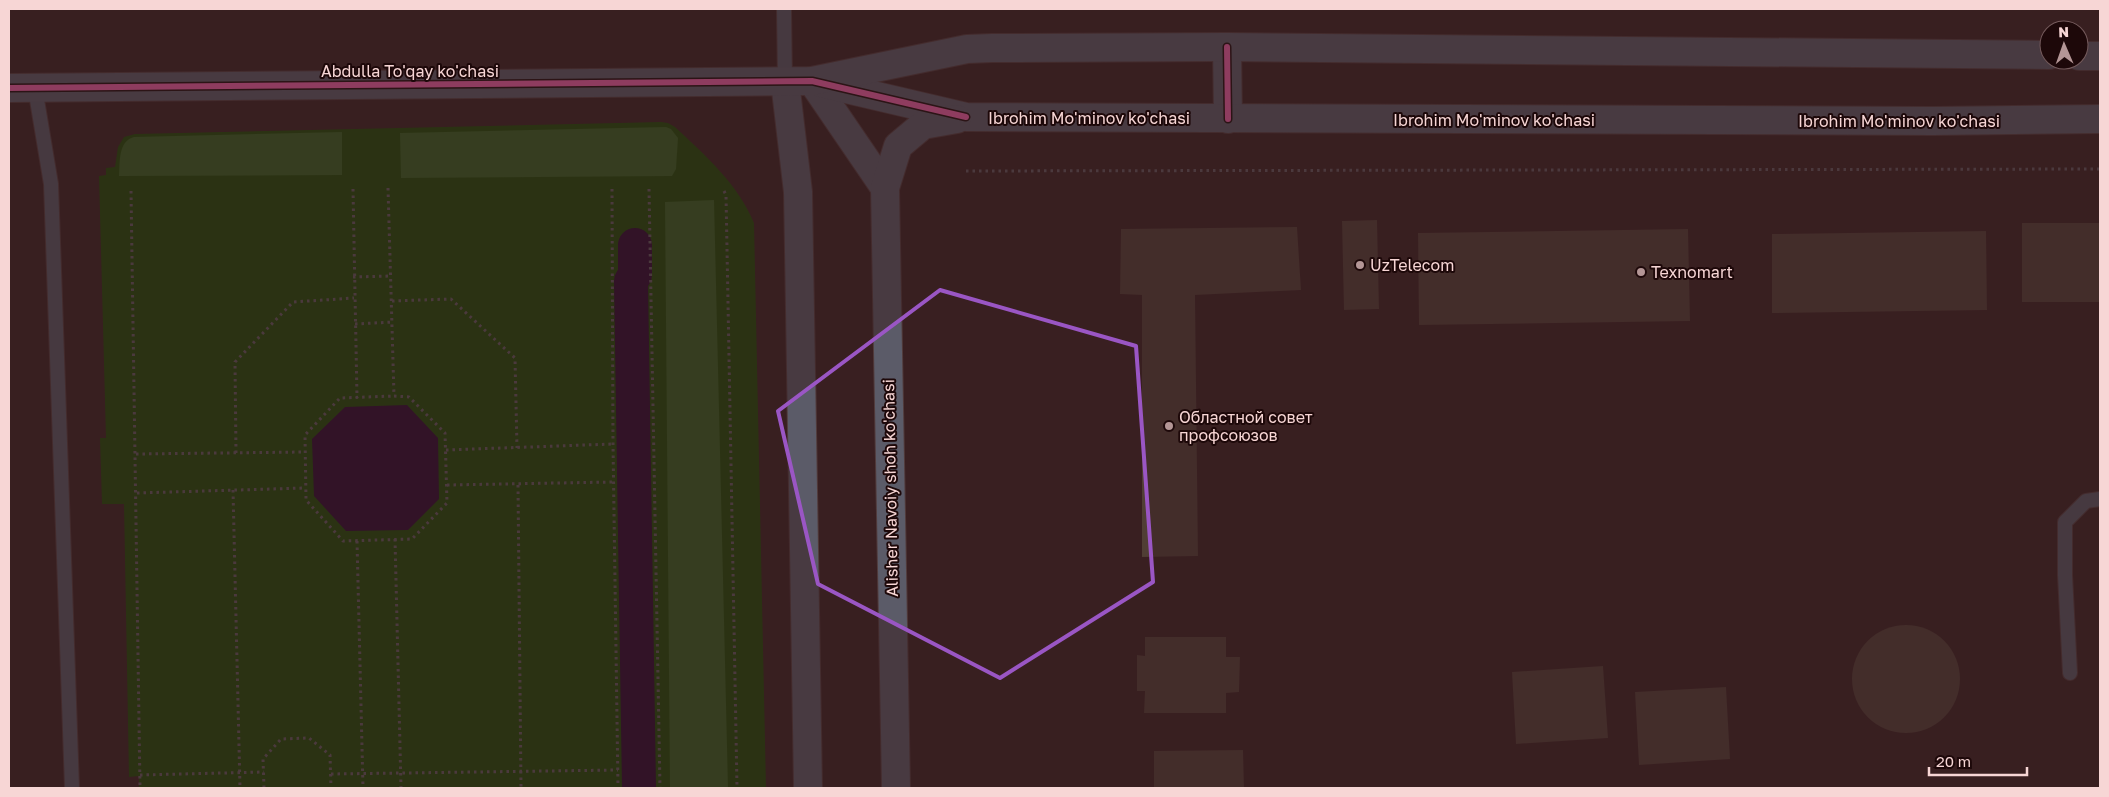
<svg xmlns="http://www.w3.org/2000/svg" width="2109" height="797" viewBox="0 0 2109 797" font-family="'Golos Text',sans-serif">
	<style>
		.green { fill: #1c4b04 }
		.forest { fill: #33621f }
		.water { fill: #2a0530 }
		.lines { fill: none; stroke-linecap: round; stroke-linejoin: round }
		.canal { stroke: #2a0530; stroke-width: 34 }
		.building { fill: #503e35 }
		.lane-casing { stroke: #513b3c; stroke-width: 16 }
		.secondary-casing { stroke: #513b3c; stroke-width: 30 }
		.path { stroke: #625a61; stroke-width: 3; stroke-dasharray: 2.5 4; stroke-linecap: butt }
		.lane { stroke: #575a67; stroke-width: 14 }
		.secondary { stroke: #5b5b68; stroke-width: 28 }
		.cycleway-casing { stroke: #1d0809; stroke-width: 9 }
		.cycleway { stroke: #f560ab; stroke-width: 6 }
		.marked { fill: none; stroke: #9a56c4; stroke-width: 4; stroke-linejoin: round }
		.poi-dot { fill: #b49696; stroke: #1d0809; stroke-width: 2 }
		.labels { text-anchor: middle; stroke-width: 4; stroke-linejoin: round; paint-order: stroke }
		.street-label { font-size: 16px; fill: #f7d6d5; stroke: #1d0809 }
		.poi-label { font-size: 16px; fill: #f7d6d5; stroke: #1d0809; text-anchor: start }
	</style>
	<rect width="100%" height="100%" fill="#391f21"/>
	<!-- green -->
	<path class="green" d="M661,122l7,1 7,4c30,28 63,57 79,96l12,565h-627v-12l-10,1 -5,-273h-22l-2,-66h6l-7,-262 7,-1v-7l9,-1 3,-20 6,-10 11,-3z"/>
	<!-- forest -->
	<g class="forest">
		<polygon points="666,127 671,129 678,138 676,169 672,176 401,178 400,133"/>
		<path d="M342,132v43l-223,1c1,-14 -1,-35 15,-39z"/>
		<polygon points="714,200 728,788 670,788 665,202"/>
	</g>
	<!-- water -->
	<polygon class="water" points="407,405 438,438 439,499 408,530 346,531 314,496 312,439 345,407"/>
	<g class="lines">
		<!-- canal -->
		<polyline class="canal" points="635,245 635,275 631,281 639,788"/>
	</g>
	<!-- building -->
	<g class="building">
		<polygon points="1377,220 1379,309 1344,310 1342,221"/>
		<rect x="2022" y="223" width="78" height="79"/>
		<polygon points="1297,227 1301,290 1195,295 1198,556 1142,557 1142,295 1120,294 1121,229"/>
		<polygon points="1688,229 1690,321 1419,325 1418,233"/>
		<polygon points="1986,231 1987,310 1772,313 1772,234"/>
		<circle cx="1906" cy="679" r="54"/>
		<polygon points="1145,637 1226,637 1226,657 1240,657 1239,692 1226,693 1226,713 1144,713 1145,691 1137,691 1137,655 1145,656"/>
		<polygon points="1603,666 1608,738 1516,744 1512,672"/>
		<polygon points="1726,687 1730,759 1639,765 1635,692"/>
		<polygon points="1243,750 1244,788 1154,788 1154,751"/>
	</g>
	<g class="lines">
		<defs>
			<g id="lane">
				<polyline points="784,9 785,82"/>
				<polyline points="35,88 51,184 72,788"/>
				<polyline points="2070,673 2065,575 2065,522 2086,501 2100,499"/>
			</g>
			<g id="secondary">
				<polyline points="1227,47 1228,119"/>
				<polyline points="2079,56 2100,56"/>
				<polyline points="812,81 885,188"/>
				<polyline points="785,82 798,192 808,788"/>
				<polyline points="821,83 966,117 1933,121 2100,119"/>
				<polyline points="9,88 812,81 967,49 992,48 1227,47 2049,55"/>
				<polyline points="896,788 885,188 898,146 923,125 957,119"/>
			</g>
		</defs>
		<!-- lane casing -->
		<use href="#lane" class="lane-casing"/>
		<!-- secondary casing -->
		<use href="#secondary" class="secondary-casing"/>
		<!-- path -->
		<g class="path">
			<polyline points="966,171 2100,169"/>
			<polyline points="388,188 394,396"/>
			<polyline points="353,189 357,398"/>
			<polyline points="612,189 613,444 618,788"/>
			<polyline points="649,189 660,788"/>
			<polyline points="131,191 140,788"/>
			<polyline points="724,191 726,195 737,788"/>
			<polyline points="353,277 391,276"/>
			<polyline points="392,301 451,299 515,358 517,448"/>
			<polyline points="355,324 393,322"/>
			<polygon points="394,396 409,397 445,433 447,503 412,539 343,541 306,500 305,435 340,398"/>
			<polyline points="446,450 613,444"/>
			<polyline points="236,453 235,362 293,302 354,298"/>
			<polyline points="136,454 305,452"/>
			<polyline points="447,485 613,482"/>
			<polyline points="518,485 521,788"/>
			<polyline points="233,490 240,788"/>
			<polyline points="137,493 305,488"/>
			<polyline points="395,539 401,788"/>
			<polyline points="357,541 363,788"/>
			<polyline points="331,774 618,770"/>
			<polyline points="140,775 264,772"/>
			<polyline points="264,788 263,759 281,739 309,738 330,755 331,788"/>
		</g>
		<!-- lane -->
		<use href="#lane" class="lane"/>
		<!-- secondary -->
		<use href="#secondary" class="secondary"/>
		<defs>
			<g id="cycleway">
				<polyline points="1227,47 1228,119"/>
				<polyline points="9,88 812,81 966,117"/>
			</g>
		</defs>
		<!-- cycleway casing -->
		<use href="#cycleway" class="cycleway-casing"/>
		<!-- cycleway -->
		<use href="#cycleway" class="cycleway"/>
	</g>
	<!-- marked area -->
	<path d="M0 0H2109V797H0ZM940,290l196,56 17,236 -153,96 -182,-94 -40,-173z" fill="#391f21" fill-opacity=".55" fill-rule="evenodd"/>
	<path class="marked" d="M940,290l196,56 17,236 -153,96 -182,-94 -40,-173z"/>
	<!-- markers -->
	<g class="poi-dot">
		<circle cx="1360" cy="265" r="5"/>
		<circle cx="1641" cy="272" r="5"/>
		<circle cx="1169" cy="426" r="5"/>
	</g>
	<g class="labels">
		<!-- street labels -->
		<g class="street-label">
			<text x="410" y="77">Abdulla To'qay ko'chasi</text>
			<text x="1089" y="124">Ibrohim Mo'minov ko'chasi</text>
			<text x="1494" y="126">Ibrohim Mo'minov ko'chasi</text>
			<text x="1899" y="127">Ibrohim Mo'minov ko'chasi</text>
			<text transform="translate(890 488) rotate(-91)" y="6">Alisher Navoiy shoh ko'chasi</text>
		</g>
		<!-- poi labels -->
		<g class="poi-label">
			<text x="1370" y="271">UzTelecom</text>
			<text x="1651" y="278">Texnomart</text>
			<text x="1179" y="423">Областной совет<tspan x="1179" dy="18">профсоюзов</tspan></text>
		</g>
	</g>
	<!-- border -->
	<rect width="2109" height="797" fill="none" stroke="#f7d6d5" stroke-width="20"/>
	<!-- north arrow -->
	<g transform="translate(2064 45) rotate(358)"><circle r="24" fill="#1d0809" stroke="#745a5b"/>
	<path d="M0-4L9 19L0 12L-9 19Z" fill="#b49696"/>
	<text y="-8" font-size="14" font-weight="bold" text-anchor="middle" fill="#f7d6d5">N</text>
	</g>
	<!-- scale -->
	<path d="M1929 767v8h98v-8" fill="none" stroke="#f7d6d5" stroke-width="2.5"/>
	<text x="1936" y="767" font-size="15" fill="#f7d6d5" stroke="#1d0809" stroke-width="4" paint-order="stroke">20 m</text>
</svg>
